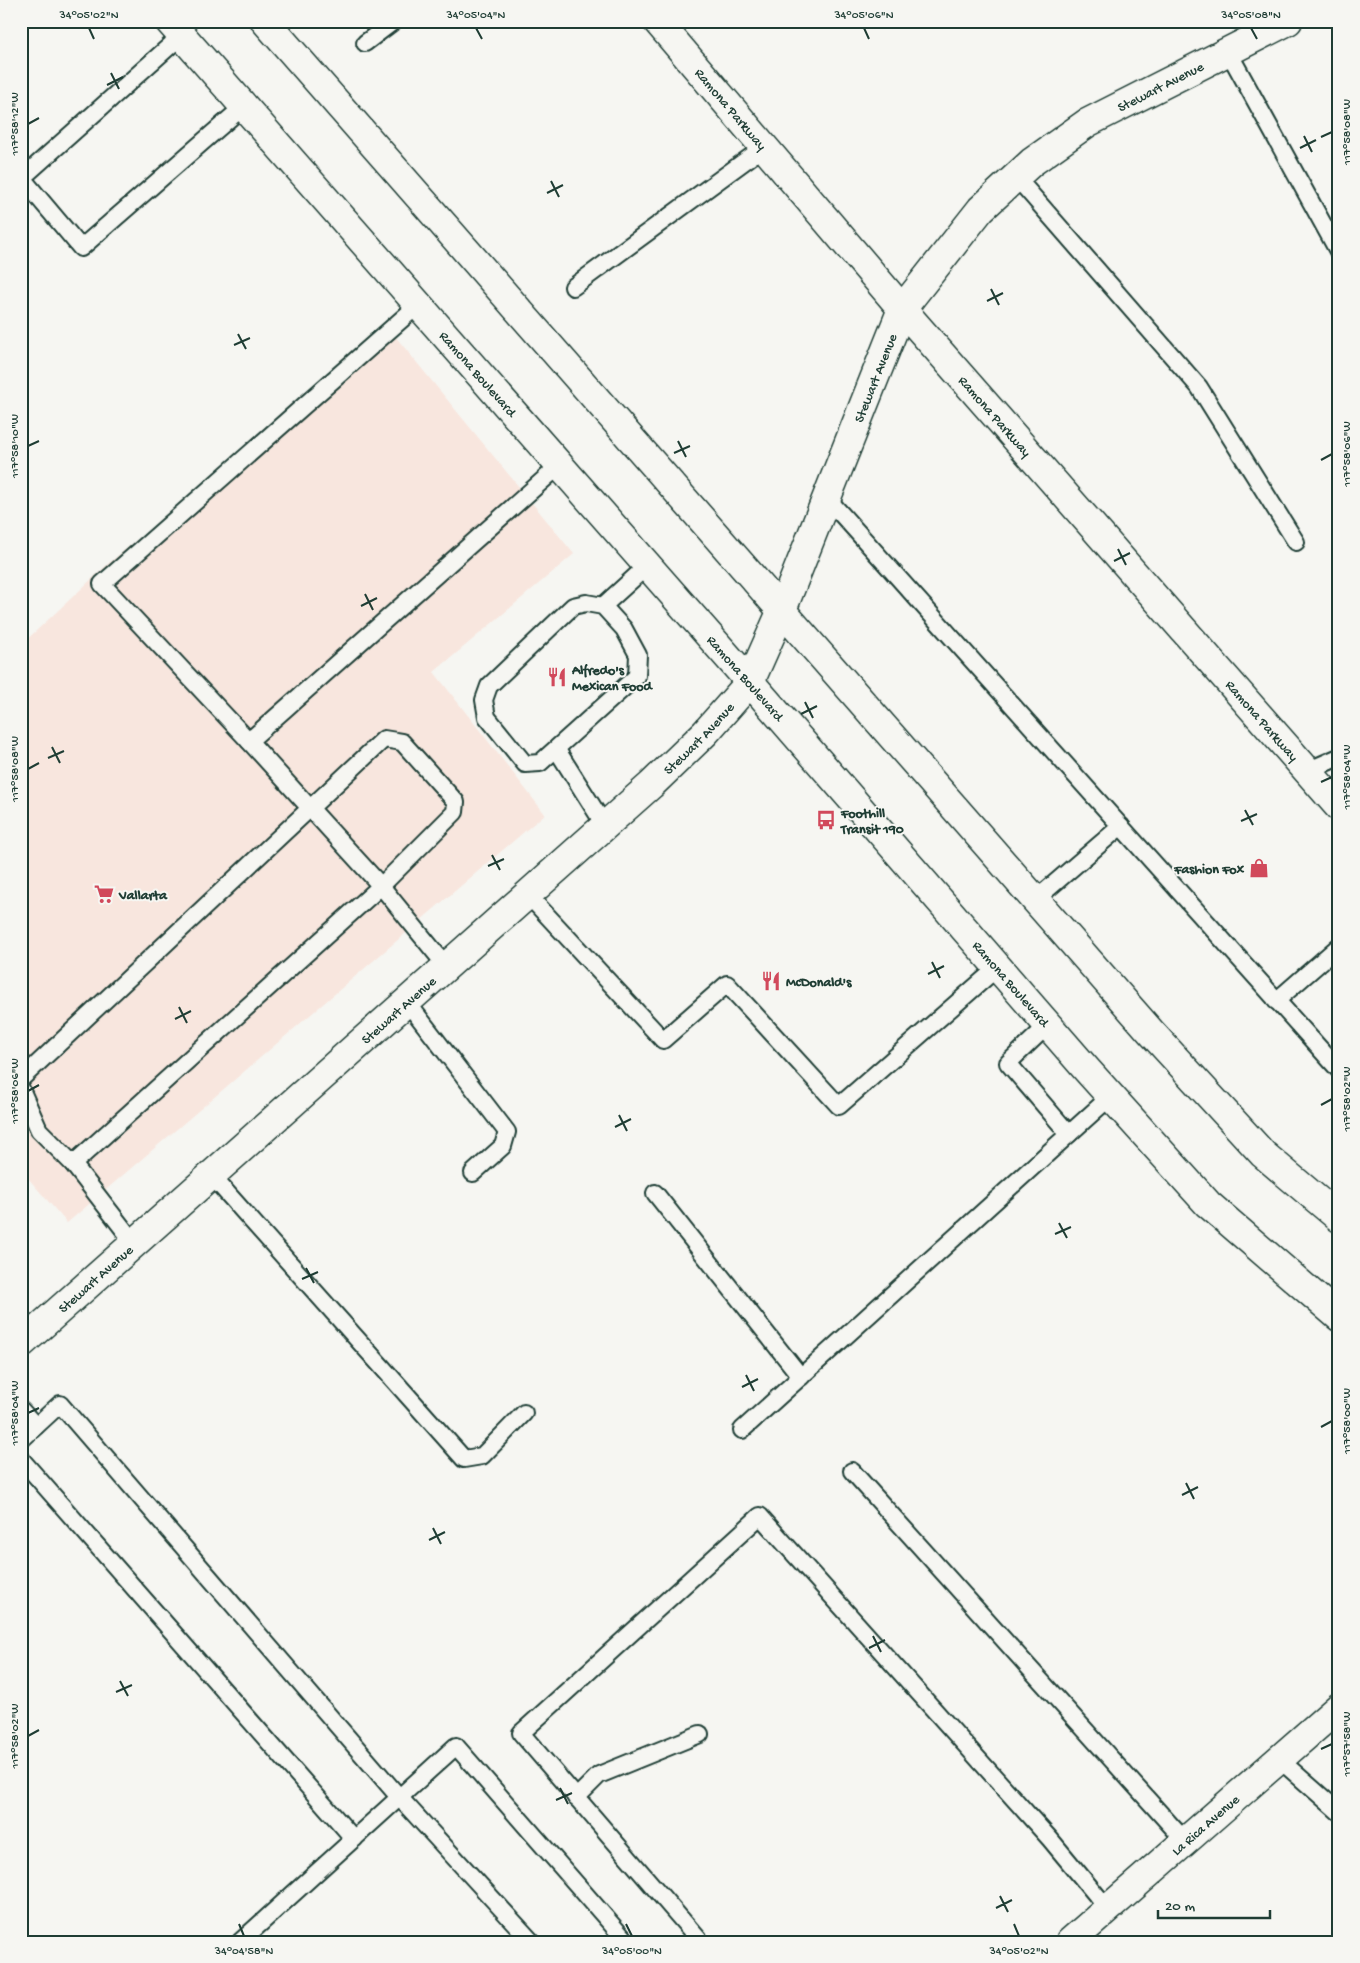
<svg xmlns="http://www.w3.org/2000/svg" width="1360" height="1963" viewBox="0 0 1360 1963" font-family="'Gochi Hand',sans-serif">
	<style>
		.built { fill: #f8e6de }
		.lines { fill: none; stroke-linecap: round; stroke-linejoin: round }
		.service-casing { stroke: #1f3d34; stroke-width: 20 }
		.minor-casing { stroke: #1f3d34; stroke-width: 31 }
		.tertiary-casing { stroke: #1f3d34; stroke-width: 31 }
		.primary-casing { stroke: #1f3d34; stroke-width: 31 }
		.service { stroke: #f6f6f2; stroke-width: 16 }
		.minor { stroke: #f6f6f2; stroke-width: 28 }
		.tertiary { stroke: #f6f6f2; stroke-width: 28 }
		.primary { stroke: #f6f6f2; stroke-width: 28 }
		.ticks { fill: none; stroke: #1f3d34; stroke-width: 2 }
		.labels { text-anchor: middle; stroke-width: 4; stroke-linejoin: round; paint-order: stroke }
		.street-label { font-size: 14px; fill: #1f3d34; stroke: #f6f6f2 }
		.poi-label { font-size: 14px; font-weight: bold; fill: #1f3d34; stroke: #f6f6f2; text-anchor: start }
		.neatline { fill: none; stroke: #1f3d34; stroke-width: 2 }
		.ticks-label { font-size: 12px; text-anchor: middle; fill: #1f3d34 }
	</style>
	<rect width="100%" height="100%" fill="#f6f6f2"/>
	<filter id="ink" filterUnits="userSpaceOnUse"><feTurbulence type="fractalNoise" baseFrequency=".02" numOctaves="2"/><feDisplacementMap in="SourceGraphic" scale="10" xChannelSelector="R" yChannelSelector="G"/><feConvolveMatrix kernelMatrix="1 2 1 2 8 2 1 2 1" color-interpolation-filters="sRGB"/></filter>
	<g filter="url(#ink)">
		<!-- built -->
		<polygon class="built" points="390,330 574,554 434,672 545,814 67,1223 21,1170 21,645 109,563"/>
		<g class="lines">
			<defs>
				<g id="service">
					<polyline points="182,35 22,178 81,248 244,106"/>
					<polyline points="365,43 394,21"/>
					<polyline points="1228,51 1339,253"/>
					<polyline points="1016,177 1199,387 1296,542"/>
					<polyline points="573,287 764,147"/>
					<polyline points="418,305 102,584 249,741 559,466"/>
					<polyline points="826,497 1339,1070"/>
					<polygon points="586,603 603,606 624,629 638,655 637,676 540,763 525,764 487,717 484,700 489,686 573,606"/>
					<polyline points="603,606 647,566"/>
					<polyline points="557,750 605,826"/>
					<polyline points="1307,771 1339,757"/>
					<polyline points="528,895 663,1040 727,984 839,1106 998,967"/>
					<polyline points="1035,900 1121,826"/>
					<polyline points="1276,1001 1339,946"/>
					<polyline points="407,1002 507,1132 503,1146 473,1173"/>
					<polyline points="1048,1025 1008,1063 1069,1134"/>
					<polyline points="21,1079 384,739 402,742 456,802 455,812 381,886 447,967"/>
					<polyline points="21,1089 39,1130 73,1164 135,1244"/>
					<polyline points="73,1164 381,886 249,741"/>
					<polyline points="211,1175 464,1459 482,1456 524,1413"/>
					<polyline points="655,1193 801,1377"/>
					<polyline points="21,1410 36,1426"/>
					<polyline points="742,1430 1111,1096"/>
					<polyline points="21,1440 60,1404 399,1797 532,1942"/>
					<polyline points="21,1459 354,1839"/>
					<polyline points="852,1471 1185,1841"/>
					<polyline points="1279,1759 1339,1812"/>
					<polyline points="576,1798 599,1775 700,1734"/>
					<polyline points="240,1942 456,1746 627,1942"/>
					<polyline points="701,1942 521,1733 760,1516 1050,1839 1108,1909"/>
				</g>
				<g id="minor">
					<path id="s1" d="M657,21l245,288 437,498"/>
					<path id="s2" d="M21,1344l630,-559 54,-52 45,-51"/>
					<path id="s3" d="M1070,1942l269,-235"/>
				</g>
				<g id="tertiary">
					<path id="s4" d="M750,682l32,-72 120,-301 79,-100 51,-47 55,-39 201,-102"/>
				</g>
				<g id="primary">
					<path id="s5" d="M169,21l581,661 337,388 121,134 131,113"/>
					<polyline points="265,21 1151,1032 1263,1154 1339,1218"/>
				</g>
			</defs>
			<!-- service casing -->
			<use href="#service" class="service-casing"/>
			<!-- minor casing -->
			<use href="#minor" class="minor-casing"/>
			<!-- tertiary casing -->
			<use href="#tertiary" class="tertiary-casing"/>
			<!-- primary casing -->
			<use href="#primary" class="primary-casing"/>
			<!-- service -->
			<use href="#service" class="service"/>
			<!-- minor -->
			<use href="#minor" class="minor"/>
			<!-- tertiary -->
			<use href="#tertiary" class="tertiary"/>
			<!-- primary -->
			<use href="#primary" class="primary"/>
		</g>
	</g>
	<!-- ticks -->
	<path class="ticks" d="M89,28l5,11M476,28l6,11M864,28l5,11M1251,28l6,11M111,73l8,16M107,85l16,-8M28,124l11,-6M1304,136l8,16M1321,137l11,-5M1300,148l16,-8M551,181l8,16M547,193l16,-8M991,289l8,16M987,301l16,-8M238,334l8,15M234,345l16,-7M678,441l8,16M28,446l11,-5M674,453l16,-7M1321,460l11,-6M1118,549l8,16M1114,561l16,-8M365,594l8,16M361,606l16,-8M805,702l8,16M801,714l16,-8M52,747l8,16M48,758l16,-7M28,769l11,-6M1321,782l11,-5M1245,810l8,15M1241,821l16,-7M492,855l8,15M488,866l16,-7M932,962l8,16M928,974l16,-8M179,1007l8,16M175,1019l16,-8M28,1091l11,-6M1321,1105l11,-6M619,1115l8,16M615,1127l16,-8M1059,1223l8,15M1055,1234l16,-7M306,1268l8,15M302,1279l16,-7M746,1375l8,16M742,1387l16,-8M28,1413l11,-5M1321,1427l11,-6M1186,1483l8,16M1182,1495l16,-8M433,1528l8,16M429,1540l16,-8M873,1636l8,16M869,1648l16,-8M120,1681l8,15M116,1692l16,-7M28,1736l11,-6M1321,1749l11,-5M560,1788l8,16M556,1800l16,-7M1000,1896l8,16M996,1908l16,-8M239,1924l5,12M626,1924l6,12M1014,1924l5,12"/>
	<!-- icons -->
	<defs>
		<symbol id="restaurant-bare" viewBox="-9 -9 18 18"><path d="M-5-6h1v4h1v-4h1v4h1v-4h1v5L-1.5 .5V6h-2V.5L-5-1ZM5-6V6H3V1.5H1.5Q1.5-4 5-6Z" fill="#d1495b" stroke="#f6f6f2" stroke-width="2.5" paint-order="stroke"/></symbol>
		<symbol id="bus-bare" viewBox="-9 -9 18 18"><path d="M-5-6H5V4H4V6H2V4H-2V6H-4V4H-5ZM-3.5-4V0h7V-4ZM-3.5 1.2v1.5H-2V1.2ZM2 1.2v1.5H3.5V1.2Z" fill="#d1495b" stroke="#f6f6f2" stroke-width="2.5" paint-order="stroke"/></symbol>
		<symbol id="shop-bare" viewBox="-9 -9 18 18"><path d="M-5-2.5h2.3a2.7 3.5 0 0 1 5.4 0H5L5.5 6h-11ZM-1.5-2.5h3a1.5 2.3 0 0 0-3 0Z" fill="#d1495b" stroke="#f6f6f2" stroke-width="2.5" paint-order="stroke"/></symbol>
		<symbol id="supermarket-bare" viewBox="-9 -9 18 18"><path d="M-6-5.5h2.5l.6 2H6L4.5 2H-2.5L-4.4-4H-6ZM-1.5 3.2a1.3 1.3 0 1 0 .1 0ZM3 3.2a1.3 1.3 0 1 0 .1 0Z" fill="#d1495b" stroke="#f6f6f2" stroke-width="2.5" paint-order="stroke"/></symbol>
	</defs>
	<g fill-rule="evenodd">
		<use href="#restaurant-bare" x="543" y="663" width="28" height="28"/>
		<use href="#bus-bare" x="812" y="806" width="28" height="28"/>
		<use href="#shop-bare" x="1245" y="854" width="28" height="28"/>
		<use href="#supermarket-bare" x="90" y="880" width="28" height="28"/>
		<use href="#restaurant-bare" x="757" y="967" width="28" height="28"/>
	</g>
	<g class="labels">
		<!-- street labels -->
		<g class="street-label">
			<text dy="5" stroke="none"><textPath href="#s4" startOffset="749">Stewart Avenue</textPath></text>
			<text dy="5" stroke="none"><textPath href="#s1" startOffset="115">Ramona Parkway</textPath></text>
			<text dy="5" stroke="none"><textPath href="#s5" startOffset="469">Ramona Boulevard</textPath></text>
			<text dy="5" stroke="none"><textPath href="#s4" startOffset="329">Stewart Avenue</textPath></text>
			<text dy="5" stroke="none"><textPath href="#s1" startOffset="520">Ramona Parkway</textPath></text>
			<text dy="5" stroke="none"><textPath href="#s5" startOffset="874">Ramona Boulevard</textPath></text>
			<text dy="5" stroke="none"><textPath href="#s1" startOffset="925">Ramona Parkway</textPath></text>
			<text dy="5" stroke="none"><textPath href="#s2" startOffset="909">Stewart Avenue</textPath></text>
			<text dy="5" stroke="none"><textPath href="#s5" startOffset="1279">Ramona Boulevard</textPath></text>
			<text dy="5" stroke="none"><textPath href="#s2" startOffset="504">Stewart Avenue</textPath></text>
			<text dy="5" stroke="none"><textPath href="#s2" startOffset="99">Stewart Avenue</textPath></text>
			<text dy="5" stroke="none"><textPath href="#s3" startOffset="179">La Rica Avenue</textPath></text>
		</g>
		<!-- poi labels -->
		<g class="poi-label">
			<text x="572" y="674">Alfredo's<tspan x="572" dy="16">Mexican Food</tspan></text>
			<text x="841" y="817">Foothill<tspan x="841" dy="16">Transit 190</tspan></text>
			<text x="1244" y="873" text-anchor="end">Fashion Fox</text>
			<text x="119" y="899">Vallarta</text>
			<text x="786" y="986">McDonald's</text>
		</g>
	</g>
	<!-- margin -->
	<rect width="1360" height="1963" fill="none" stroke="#f6f6f2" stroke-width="55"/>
	<!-- scale -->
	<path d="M1158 1910v8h112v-8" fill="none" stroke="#1f3d34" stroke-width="2.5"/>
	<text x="1165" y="1910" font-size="15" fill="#1f3d34" stroke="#f6f6f2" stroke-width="4" paint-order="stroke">20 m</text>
	<rect x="28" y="28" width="1304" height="1908" class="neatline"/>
	<g class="ticks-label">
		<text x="89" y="18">34°05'02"N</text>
		<text x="476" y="18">34°05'04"N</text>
		<text x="864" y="18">34°05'06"N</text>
		<text x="1251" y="18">34°05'08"N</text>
		<text transform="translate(14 124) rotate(-90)" y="4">117°58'12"W</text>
		<text transform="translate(1346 132) rotate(-90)" y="4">117°58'08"W</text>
		<text transform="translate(14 446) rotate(-90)" y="4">117°58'10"W</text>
		<text transform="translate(1346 454) rotate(-90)" y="4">117°58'06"W</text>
		<text transform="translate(14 769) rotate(-90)" y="4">117°58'08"W</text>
		<text transform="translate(1346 777) rotate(-90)" y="4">117°58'04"W</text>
		<text transform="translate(14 1091) rotate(-90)" y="4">117°58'06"W</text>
		<text transform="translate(1346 1099) rotate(-90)" y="4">117°58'02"W</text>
		<text transform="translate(14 1413) rotate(-90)" y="4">117°58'04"W</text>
		<text transform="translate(1346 1421) rotate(-90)" y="4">117°58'00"W</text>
		<text transform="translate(14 1736) rotate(-90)" y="4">117°58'02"W</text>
		<text transform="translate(1346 1744) rotate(-90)" y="4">117°57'58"W</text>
		<text x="244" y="1954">34°04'58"N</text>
		<text x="632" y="1954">34°05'00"N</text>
		<text x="1019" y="1954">34°05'02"N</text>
	</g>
</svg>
